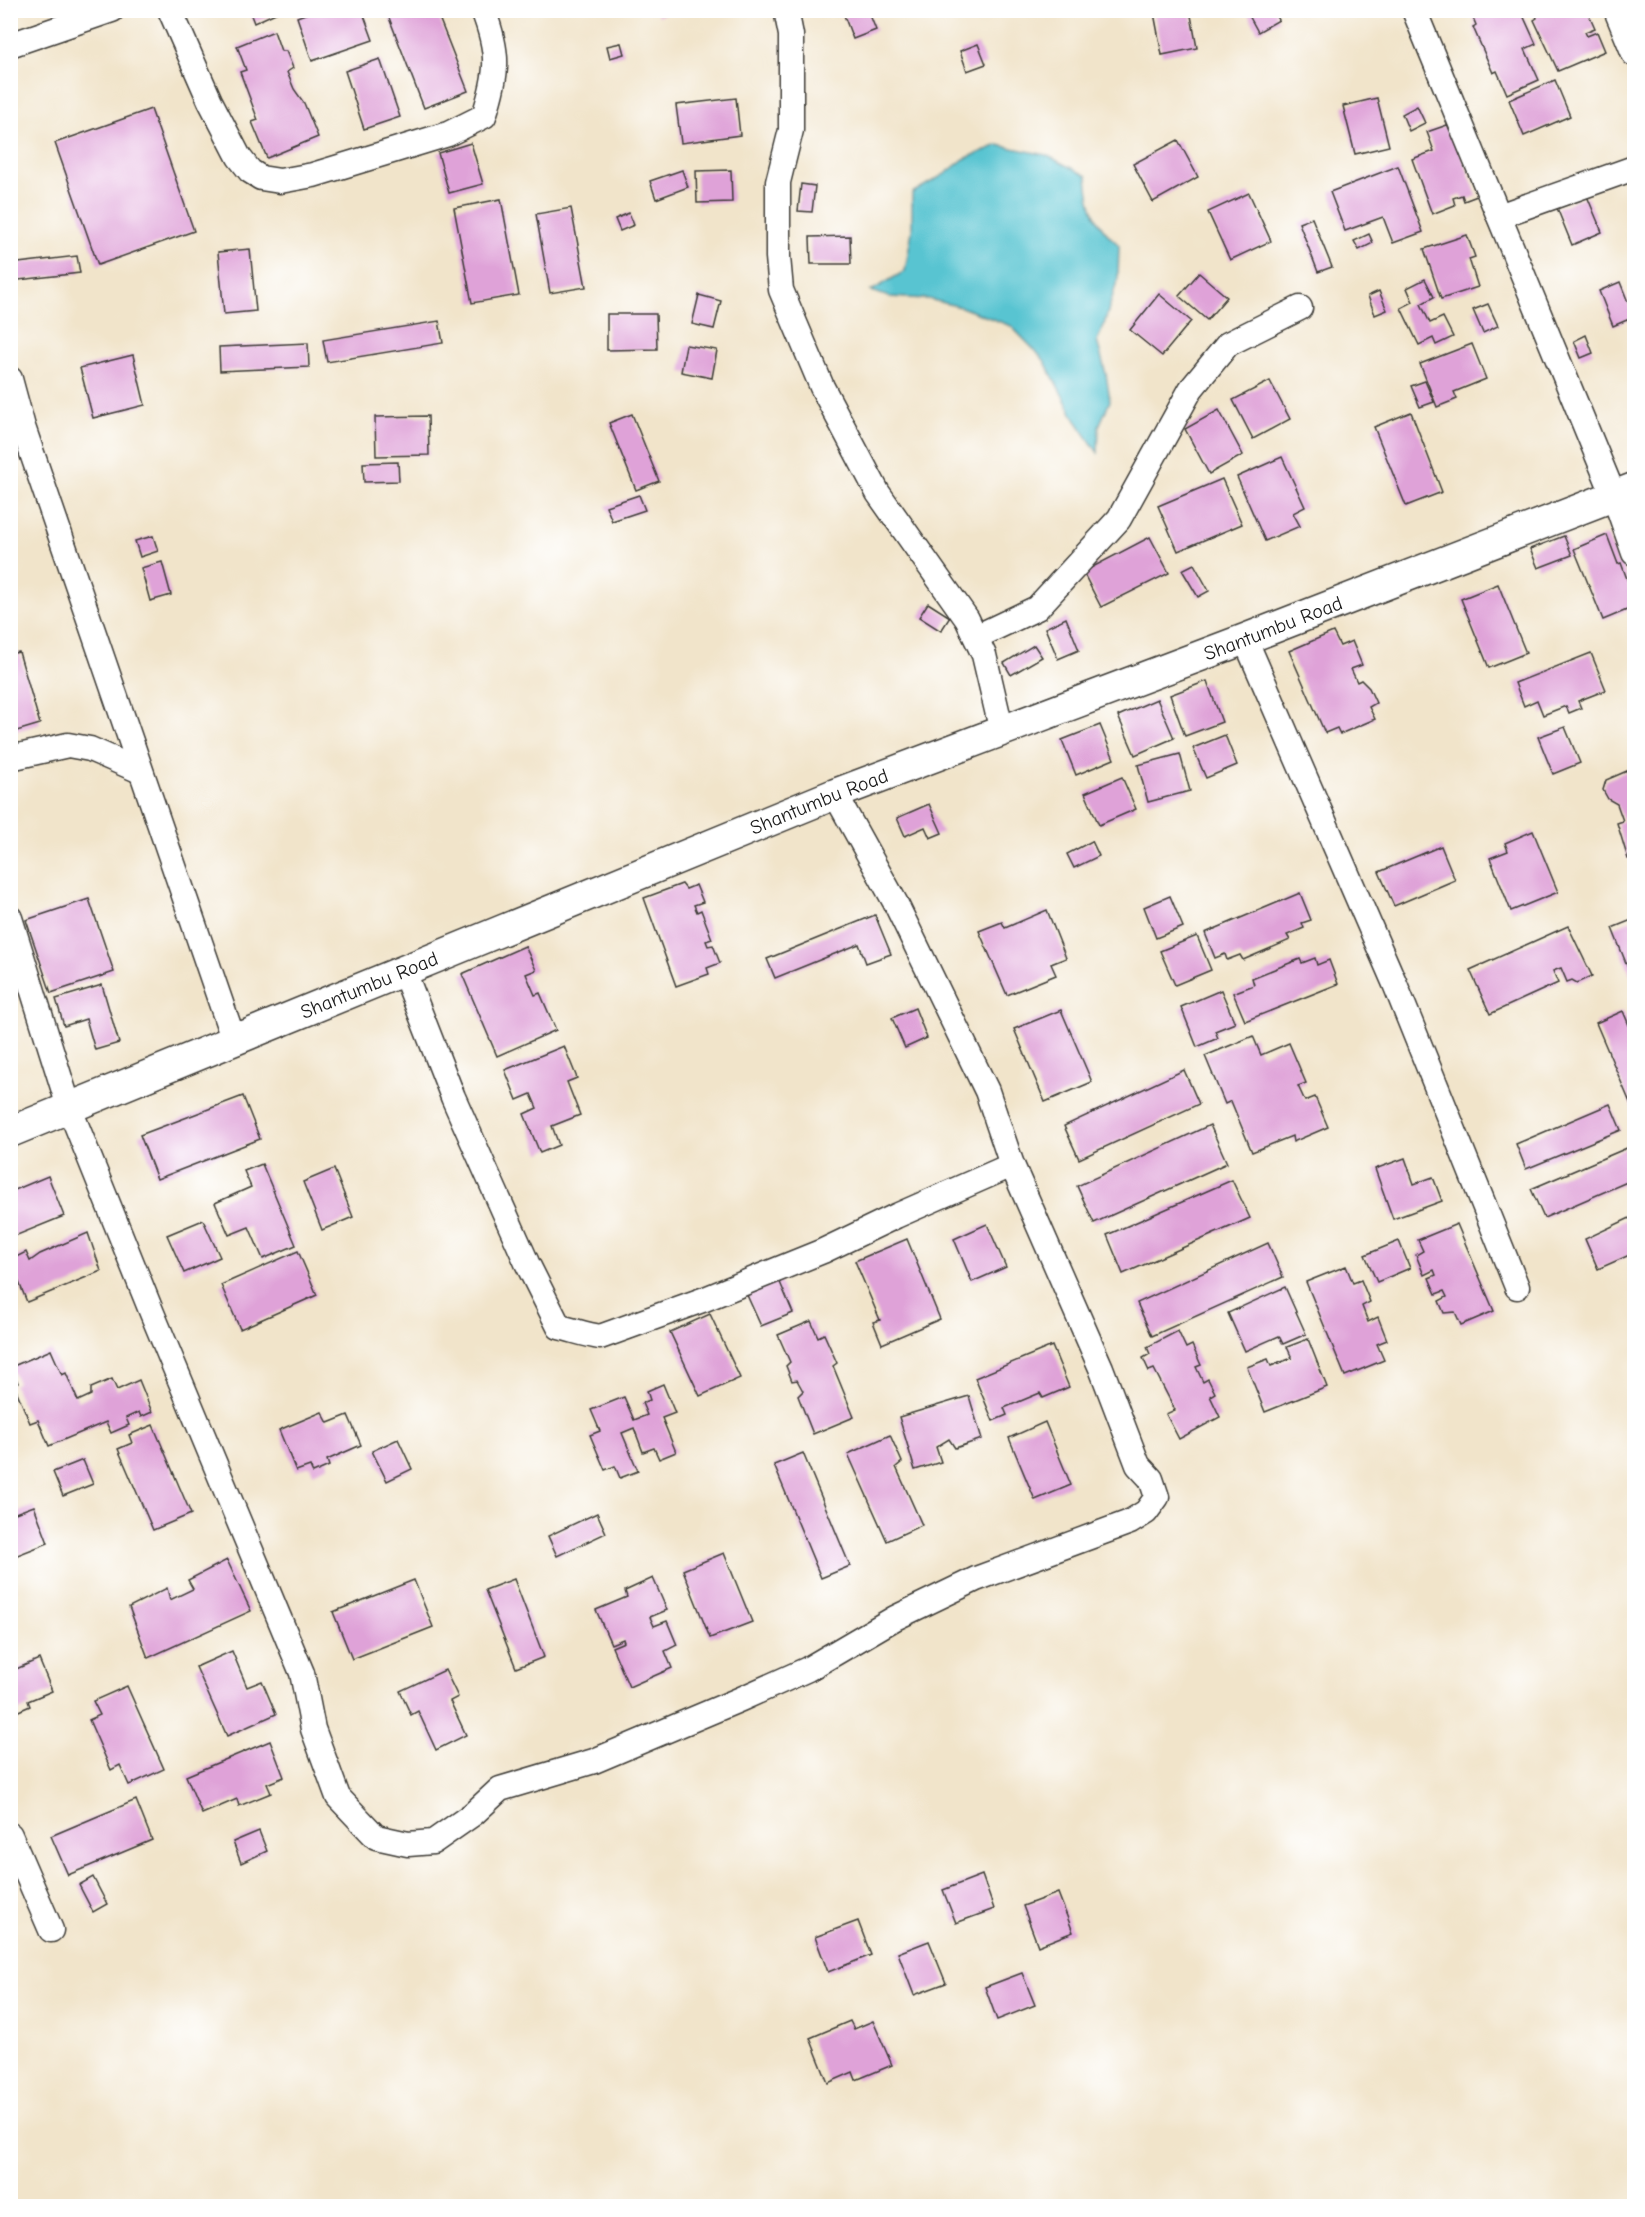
<svg xmlns="http://www.w3.org/2000/svg" width="1645" height="2217" viewBox="0 0 1645 2217" font-family="'Comic Neue',sans-serif">
	<style>
		.water { fill: #58c4d1; stroke: #3a7076; stroke-width: 1.5 }
		.building { fill: #dfa2d8 }
		.lines { fill: none; stroke-linecap: round; stroke-linejoin: round }
		.minor-casing { stroke: #3c3a36; stroke-width: 27 }
		.tertiary-casing { stroke: #3c3a36; stroke-width: 33 }
		.minor { stroke: #fff; stroke-width: 24 }
		.tertiary { stroke: #fff; stroke-width: 30 }
		.labels { text-anchor: middle; stroke-width: 4.5; stroke-linejoin: round; paint-order: stroke }
		.street-label { font-size: 20px; fill: #1c1c1c; stroke: #fff }
	</style>
	<rect width="100%" height="100%" fill="#fff"/>
	<filter id="ink" filterUnits="userSpaceOnUse"><feTurbulence type="fractalNoise" baseFrequency=".0167" numOctaves="2"/><feDisplacementMap in="SourceGraphic" scale="12" xChannelSelector="R" yChannelSelector="G"/><feConvolveMatrix kernelMatrix="1 2 1 2 8 2 1 2 1" color-interpolation-filters="sRGB"/></filter>
	<filter id="wash" filterUnits="userSpaceOnUse"><feTurbulence type="fractalNoise" baseFrequency=".008" numOctaves="4" result="noise"/><feDisplacementMap in="SourceGraphic" scale="24" xChannelSelector="R" yChannelSelector="G"/><feGaussianBlur stdDeviation="1.35" result="paint"/><feColorMatrix in="noise" values="0 0 0 0 0 0 0 0 0 0 0 0 0 0 0 0 0 1.4 0 .05"/><feComposite in="paint" operator="in"/></filter>
	<g filter="url(#wash)">
		<rect width="100%" height="100%" fill="#f1e4ca"/>
		<!-- water -->
		<path class="water" d="M998,145l48,10 41,21c2,31 8,49 32,69l-1,33 -15,50 -6,13 9,33 4,27 -11,25 -1,27 -23,-34 -31,-59 -33,-34 -50,-19 -33,-8 -39,-2 -18,-6 34,-20 7,-40v-38l33,-19 19,-15z"/>
		<g id="blocks">
			<!-- building -->
			<g class="building">
				<polygon points="249,10 282,10 254,23"/>
				<polygon points="316,10 362,10 373,40 312,61 297,17"/>
				<polygon points="386,10 436,10 468,91 424,108"/>
				<polygon points="656,10 672,10 673,11 658,16"/>
				<polygon points="842,10 868,10 876,30 853,39"/>
				<polygon points="1168,10 1190,10 1197,48 1162,55 1154,13"/>
				<polygon points="1246,10 1279,10 1275,13 1279,20 1258,32"/>
				<polygon points="1476,10 1519,10 1520,14 1522,13 1536,44 1525,49 1539,80 1507,94 1497,71 1493,73 1473,27 1476,25 1471,13"/>
				<polygon points="1534,10 1587,10 1595,28 1585,32 1587,36 1597,32 1605,51 1558,71 1534,20 1537,18"/>
				<polygon points="274,31 281,51 286,51 293,68 287,72 294,89 304,103 318,137 267,158 252,122 258,120 240,72 246,70 237,46"/>
				<polygon points="621,43 624,54 610,58 607,46"/>
				<polygon points="978,44 986,64 967,71 960,51"/>
				<polygon points="380,59 400,117 364,129 345,71"/>
				<polygon points="1555,80 1570,116 1524,136 1509,100"/>
				<polygon points="736,98 740,135 681,143 676,105"/>
				<polygon points="1377,98 1389,146 1355,154 1343,106"/>
				<polygon points="1417,106 1425,123 1409,131 1402,114"/>
				<polygon points="151,109 194,231 98,265 55,143"/>
				<polygon points="1450,124 1477,196 1464,201 1462,195 1453,198 1455,205 1432,214 1412,159 1434,151 1427,132"/>
				<polygon points="1178,140 1198,177 1153,202 1133,164"/>
				<polygon points="471,143 483,184 449,193 438,153"/>
				<polygon points="1398,166 1423,232 1393,243 1383,217 1345,231 1330,192"/>
				<polygon points="682,170 688,187 656,199 650,181"/>
				<polygon points="731,170 732,202 697,203 696,171"/>
				<polygon points="801,184 815,186 812,212 798,211"/>
				<polygon points="1249,193 1271,241 1230,260 1208,212"/>
				<polygon points="1587,196 1602,232 1572,245 1557,208"/>
				<polygon points="501,199 519,295 472,303 454,208"/>
				<polygon points="571,208 586,287 550,293 536,214"/>
				<polygon points="629,213 634,225 620,231 615,219"/>
				<polygon points="1312,218 1332,267 1318,272 1299,223"/>
				<polygon points="1369,234 1373,243 1359,250 1354,241"/>
				<polygon points="1467,235 1475,257 1469,259 1478,287 1441,299 1424,249"/>
				<polygon points="850,236 851,264 811,264 810,237"/>
				<polygon points="250,249 256,311 224,314 218,252"/>
				<polygon points="77,256 80,273 10,281 10,264"/>
				<polygon points="1199,273 1227,297 1207,320 1179,296"/>
				<polygon points="1425,279 1434,297 1421,304 1430,323 1443,317 1453,337 1436,345 1433,338 1419,345 1401,308 1413,302 1407,288"/>
				<polygon points="1620,282 1634,317 1613,326 1599,291"/>
				<polygon points="1379,291 1387,310 1375,315 1368,296"/>
				<polygon points="1159,294 1191,321 1162,356 1130,330"/>
				<polygon points="699,295 721,301 714,329 692,324"/>
				<polygon points="1488,304 1498,326 1483,333 1473,310"/>
				<polygon points="607,314 656,314 657,349 607,350"/>
				<polygon points="439,321 443,343 327,362 323,340"/>
				<polygon points="1586,335 1593,353 1581,358 1574,341"/>
				<polygon points="308,343 309,367 220,371 219,347"/>
				<polygon points="1472,344 1486,379 1454,392 1457,399 1437,407 1420,364"/>
				<polygon points="686,345 717,350 712,378 681,372"/>
				<polygon points="133,355 145,405 93,418 80,368"/>
				<polygon points="1270,381 1290,419 1253,439 1233,400"/>
				<polygon points="1425,381 1434,402 1420,407 1411,386"/>
				<polygon points="1219,410 1243,455 1209,474 1185,429"/>
				<polygon points="1411,412 1442,492 1406,506 1374,427"/>
				<polygon points="632,414 659,481 636,490 609,423"/>
				<polygon points="428,416 429,455 376,456 375,417"/>
				<polygon points="1282,457 1305,507 1293,513 1300,526 1265,541 1237,477"/>
				<polygon points="398,462 399,481 364,482 363,463"/>
				<polygon points="1222,479 1242,524 1178,551 1158,506"/>
				<polygon points="639,495 645,510 612,521 606,506"/>
				<polygon points="1607,535 1618,564 1621,563 1629,584 1628,585 1634,607 1603,620 1574,549"/>
				<polygon points="153,536 158,551 140,557 135,541"/>
				<polygon points="1564,536 1572,555 1538,568 1530,549"/>
				<polygon points="1150,537 1169,573 1101,607 1083,572"/>
				<polygon points="162,562 171,595 150,601 141,568"/>
				<polygon points="1194,564 1209,591 1198,597 1182,570"/>
				<polygon points="1498,584 1526,653 1489,668 1461,599"/>
				<polygon points="928,603 950,617 941,631 919,617"/>
				<polygon points="1066,618 1079,650 1058,659 1045,628"/>
				<polygon points="1333,632 1340,646 1352,641 1362,665 1351,669 1357,682 1361,680 1369,688 1376,703 1369,707 1375,719 1340,734 1337,728 1325,733 1289,651"/>
				<polygon points="1034,645 1042,657 1011,675 1004,663"/>
				<polygon points="19,652 40,724 10,733 10,654"/>
				<polygon points="1591,653 1606,690 1578,701 1581,708 1569,713 1566,706 1543,715 1537,700 1524,706 1515,683"/>
				<polygon points="1207,681 1222,722 1185,736 1170,695"/>
				<polygon points="1157,699 1174,738 1135,755 1118,716"/>
				<polygon points="1100,725 1114,759 1076,775 1062,740"/>
				<polygon points="1565,727 1580,763 1553,774 1538,737"/>
				<polygon points="1225,735 1237,765 1206,778 1193,748"/>
				<polygon points="1180,754 1190,791 1148,802 1138,765"/>
				<polygon points="1634,768 1634,856 1628,859 1617,823 1623,821 1617,804 1608,799 1603,790 1606,780"/>
				<polygon points="1122,777 1136,809 1099,825 1085,793"/>
				<polygon points="929,804 942,833 930,838 925,827 905,836 897,818"/>
				<polygon points="1533,831 1558,892 1511,911 1490,858 1508,851 1505,843"/>
				<polygon points="1092,841 1099,856 1074,868 1067,854"/>
				<polygon points="1441,846 1455,880 1394,906 1379,872"/>
				<polygon points="682,884 686,889 696,885 703,902 694,905 697,912 701,910 712,939 706,941 708,946 713,945 720,963 707,968 709,974 676,986 644,898"/>
				<polygon points="1300,893 1311,920 1302,923 1304,928 1287,935 1290,940 1243,960 1240,955 1227,960 1225,954 1215,958 1205,933"/>
				<polygon points="1170,896 1183,927 1156,938 1144,907"/>
				<polygon points="89,899 114,972 51,993 26,920"/>
				<polygon points="1047,910 1066,958 1051,964 1056,975 1007,995 979,931 1002,922 1005,928"/>
				<polygon points="875,915 891,954 866,963 859,944 775,978 767,959"/>
				<polygon points="1634,919 1634,983 1612,928"/>
				<polygon points="1568,926 1592,976 1577,983 1572,980 1567,982 1561,968 1553,971 1558,983 1490,1014 1470,970"/>
				<polygon points="1197,936 1211,970 1175,985 1160,951"/>
				<polygon points="525,946 536,970 526,974 535,995 540,993 556,1030 497,1056 462,974"/>
				<polygon points="1315,958 1317,965 1329,960 1338,984 1245,1021 1233,993 1254,985 1252,978 1300,959 1302,963"/>
				<polygon points="102,985 119,1043 95,1050 86,1019 64,1026 56,999"/>
				<polygon points="1221,990 1235,1023 1215,1031 1218,1038 1197,1047 1181,1007"/>
				<polygon points="915,1008 927,1038 905,1048 892,1018"/>
				<polygon points="1061,1010 1092,1082 1045,1102 1014,1029"/>
				<polygon points="1623,1011 1634,1037 1634,1112 1596,1023"/>
				<polygon points="1253,1036 1261,1055 1289,1043 1306,1083 1298,1086 1305,1101 1315,1097 1328,1127 1293,1142 1292,1136 1252,1152 1231,1101 1225,1104 1205,1056"/>
				<polygon points="564,1046 577,1078 567,1082 580,1115 552,1126 559,1145 540,1153 524,1114 537,1108 531,1094 517,1100 505,1070"/>
				<polygon points="1184,1070 1199,1104 1079,1159 1064,1126"/>
				<polygon points="243,1096 260,1139 157,1179 140,1135"/>
				<polygon points="1610,1104 1621,1130 1526,1169 1516,1144"/>
				<polygon points="1210,1125 1227,1163 1094,1223 1077,1186"/>
				<polygon points="1634,1145 1634,1179 1544,1218 1531,1189"/>
				<polygon points="1405,1158 1414,1184 1433,1177 1442,1201 1393,1219 1375,1169"/>
				<polygon points="262,1164 296,1245 263,1259 249,1227 229,1235 215,1203 251,1187 244,1171"/>
				<polygon points="334,1169 353,1217 322,1230 303,1182"/>
				<polygon points="48,1176 64,1216 10,1238 10,1192"/>
				<polygon points="1232,1180 1250,1218 1123,1274 1107,1235"/>
				<polygon points="1634,1216 1634,1253 1598,1269 1585,1239"/>
				<polygon points="203,1220 220,1257 184,1273 167,1235"/>
				<polygon points="987,1224 1006,1267 972,1282 954,1239"/>
				<polygon points="1457,1224 1494,1311 1461,1325 1455,1312 1444,1313 1439,1301 1447,1297 1444,1291 1436,1294 1429,1278 1436,1275 1434,1270 1424,1275 1416,1255 1423,1251 1418,1240"/>
				<polygon points="88,1233 101,1271 27,1302 10,1260 26,1252 30,1261 40,1254"/>
				<polygon points="907,1239 940,1319 882,1344 873,1322 880,1320 855,1261"/>
				<polygon points="1399,1241 1410,1268 1377,1282 1365,1255"/>
				<polygon points="1268,1243 1283,1277 1152,1336 1137,1303"/>
				<polygon points="298,1251 317,1295 240,1329 221,1285"/>
				<polygon points="1346,1266 1353,1283 1361,1280 1370,1302 1362,1306 1368,1322 1378,1317 1387,1340 1377,1344 1384,1360 1345,1376 1306,1282"/>
				<polygon points="779,1280 793,1313 761,1326 746,1293"/>
				<polygon points="1285,1287 1306,1334 1283,1344 1279,1336 1245,1351 1228,1313"/>
				<polygon points="710,1314 740,1378 700,1396 670,1332"/>
				<polygon points="811,1321 818,1337 824,1334 837,1363 833,1366 854,1417 813,1434 798,1396 803,1391 797,1380 792,1381 786,1366 790,1362 778,1335"/>
				<polygon points="1178,1331 1186,1348 1192,1345 1201,1365 1196,1367 1203,1382 1208,1379 1215,1393 1210,1396 1220,1417 1179,1439 1166,1414 1175,1410 1154,1369 1149,1371 1143,1358 1150,1354 1147,1347"/>
				<polygon points="1308,1339 1327,1387 1265,1412 1247,1367 1268,1359 1271,1366 1292,1358 1287,1347"/>
				<polygon points="1052,1346 1069,1387 1043,1398 1040,1393 1004,1408 1007,1415 993,1421 975,1378"/>
				<polygon points="51,1350 62,1375 66,1373 78,1401 91,1395 91,1388 112,1379 117,1390 139,1380 152,1412 141,1417 139,1412 126,1418 129,1425 111,1433 106,1422 49,1446 38,1420 30,1423 14,1385 18,1383 11,1367"/>
				<polygon points="663,1384 675,1413 662,1418 676,1452 659,1459 654,1448 643,1452 634,1428 622,1433 638,1471 620,1478 615,1466 605,1470 590,1435 600,1431 591,1410 624,1397 634,1420 647,1415 642,1403 650,1400 647,1391"/>
				<polygon points="969,1396 982,1439 955,1448 949,1439 936,1447 941,1462 915,1470 899,1417"/>
				<polygon points="322,1412 328,1423 348,1415 361,1445 327,1460 329,1466 313,1473 310,1466 296,1471 279,1430"/>
				<polygon points="1045,1422 1071,1485 1035,1500 1009,1438"/>
				<polygon points="153,1425 191,1514 153,1530 118,1449 132,1443 129,1435"/>
				<polygon points="890,1435 902,1462 896,1467 922,1525 887,1541 848,1454"/>
				<polygon points="398,1439 412,1469 387,1481 372,1451"/>
				<polygon points="803,1453 850,1566 821,1578 774,1465"/>
				<polygon points="83,1460 93,1484 63,1496 53,1472"/>
				<polygon points="34,1506 48,1543 10,1558 10,1515"/>
				<polygon points="597,1513 606,1533 557,1556 548,1536"/>
				<polygon points="724,1553 752,1622 710,1638 683,1570"/>
				<polygon points="227,1560 251,1611 148,1658 129,1607 167,1588 170,1600 193,1589 188,1580"/>
				<polygon points="10,1573 17,1590 10,1592"/>
				<polygon points="653,1578 667,1610 650,1617 654,1626 667,1621 677,1645 665,1651 672,1668 629,1687 612,1647 624,1642 623,1639 611,1644 596,1610 627,1597 625,1591"/>
				<polygon points="514,1579 544,1657 516,1668 485,1590"/>
				<polygon points="414,1580 433,1627 352,1659 333,1612"/>
				<polygon points="232,1651 247,1687 262,1681 276,1714 227,1736 196,1667"/>
				<polygon points="39,1659 52,1691 28,1701 30,1706 14,1713 10,1705 10,1663 14,1670"/>
				<polygon points="445,1670 458,1697 450,1701 466,1735 436,1750 418,1711 411,1715 400,1691"/>
				<polygon points="127,1686 164,1769 129,1785 120,1765 111,1770 89,1720 100,1715 93,1701"/>
				<polygon points="270,1741 284,1777 267,1784 271,1793 239,1806 237,1799 202,1814 186,1776"/>
				<polygon points="136,1800 152,1840 68,1875 51,1836"/>
				<polygon points="259,1831 267,1851 241,1863 233,1842"/>
				<polygon points="982,1875 994,1909 956,1923 943,1890"/>
				<polygon points="93,1877 107,1904 93,1912 79,1885"/>
				<polygon points="1058,1893 1073,1932 1038,1946 1023,1906"/>
				<polygon points="858,1921 871,1955 828,1972 815,1937"/>
				<polygon points="929,1941 946,1983 914,1995 898,1953"/>
				<polygon points="1022,1973 1035,2005 997,2020 985,1987"/>
				<polygon points="850,2021 854,2029 873,2021 892,2065 856,2080 853,2072 828,2083 810,2038"/>
			</g>
		</g>
	</g>
	<g filter="url(#ink)">
		<use href="#blocks" fill-opacity="0" stroke="#3c3a36" stroke-width="1.5"/>
		<g class="lines">
			<defs>
				<g id="minor">
					<path d="M170,10l40,91 29,56 11,14 11,7 19,3 33,-6 135,-41 36,-18c14,-43 16,-62 -1,-106"/>
					<polyline points="786,10 791,35 791,130 778,182 778,257 781,290 822,387 878,493 967,619 984,655 1002,732"/>
					<polyline points="1414,10 1614,496 1634,553"/>
					<polyline points="1616,10 1634,54"/>
					<polyline points="10,45 112,10"/>
					<polyline points="1499,216 1634,168"/>
					<polyline points="10,379 23,427 234,1041"/>
					<polyline points="976,637 1037,608 1119,519 1191,389 1228,344 1300,308"/>
					<polyline points="1245,639 1395,984 1517,1287"/>
					<polyline points="10,758 68,745 90,749 140,771"/>
					<polyline points="10,918 69,1107 152,1313 302,1673 313,1729 338,1797 376,1837 408,1844 433,1842 473,1814 500,1789 594,1761 741,1699 808,1669 895,1618 976,1579 1130,1522 1146,1512 1157,1497 1151,1479 1138,1465 1101,1368 1012,1165 987,1091 895,902 835,794"/>
					<path d="M403,969l50,128 74,166 32,64c14,3 27,8 41,10l105,-38 118,-48 73,-35 116,-51"/>
					<polyline points="10,1835 51,1930"/>
				</g>
				<g id="tertiary">
					<path id="s1" d="M10,1132l825,-338 410,-155 389,-151"/>
				</g>
			</defs>
			<!-- minor casing -->
			<use href="#minor" class="minor-casing"/>
			<!-- tertiary casing -->
			<use href="#tertiary" class="tertiary-casing"/>
			<!-- minor -->
			<use href="#minor" class="minor"/>
			<!-- tertiary -->
			<use href="#tertiary" class="tertiary"/>
		</g>
	</g>
	<g class="labels">
		<!-- street labels -->
		<g class="street-label">
			<text dy="7" stroke="none"><textPath href="#s1" startOffset="1360">Shantumbu Road</textPath></text>
			<text dy="7" stroke="none"><textPath href="#s1" startOffset="874">Shantumbu Road</textPath></text>
			<text dy="7" stroke="none"><textPath href="#s1" startOffset="388">Shantumbu Road</textPath></text>
		</g>
	</g>
	<!-- margin -->
	<rect width="1645" height="2217" fill="none" stroke="#fff" stroke-width="36"/>
</svg>
